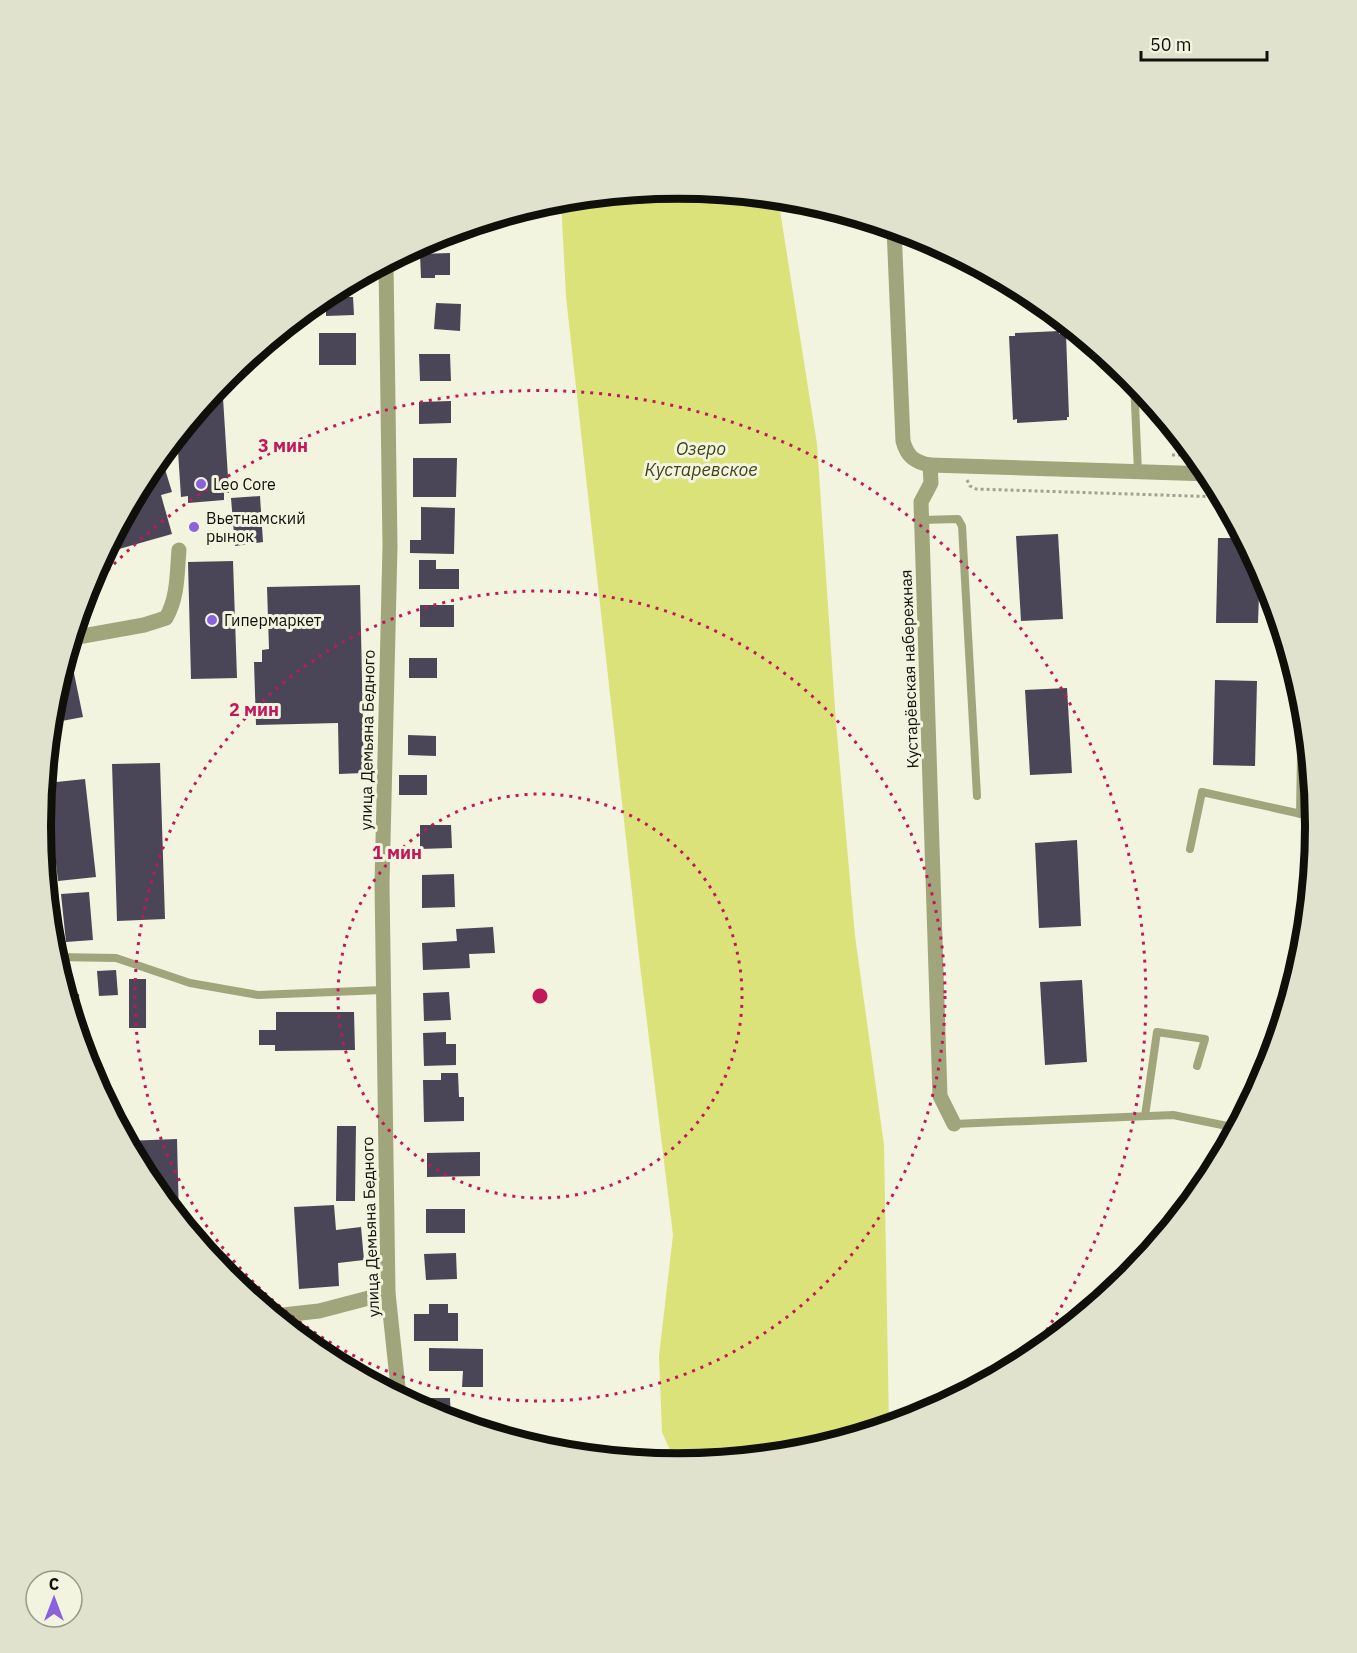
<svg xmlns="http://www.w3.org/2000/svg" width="1357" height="1653" viewBox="0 0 1357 1653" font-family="'IBM Plex Sans',sans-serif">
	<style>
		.water { fill: #dae279 }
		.building { fill: #4a4657 }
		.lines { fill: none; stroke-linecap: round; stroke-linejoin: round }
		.path { stroke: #a0a292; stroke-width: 3; stroke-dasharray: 3 3; stroke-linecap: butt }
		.lane { stroke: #a1a57b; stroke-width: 8 }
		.street { stroke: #a1a57b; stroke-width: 15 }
		.ring { fill: none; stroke: #c2185b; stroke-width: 3; stroke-dasharray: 3 6 }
		.poi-dot { fill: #8b62dd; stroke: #f2f4df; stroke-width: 2 }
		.labels { text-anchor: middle; stroke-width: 6; stroke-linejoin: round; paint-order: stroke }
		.poi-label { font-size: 16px; fill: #0f1009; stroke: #f2f4df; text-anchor: start }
		.street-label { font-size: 16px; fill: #0f1009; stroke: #f2f4df }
		.water-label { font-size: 18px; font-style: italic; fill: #404317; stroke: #f2f4df }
		.rim { fill: none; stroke: #0f1009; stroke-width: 8 }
		.centre { fill: #c2185b; stroke: #f2f4df; stroke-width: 3 }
		.ring-label { font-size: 18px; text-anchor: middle; font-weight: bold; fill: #c2185b; stroke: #f2f4df; stroke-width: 6; stroke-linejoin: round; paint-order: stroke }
	</style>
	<rect width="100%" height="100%" fill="#f2f4df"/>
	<!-- water -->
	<polygon class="water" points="679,189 778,198 817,444 836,723 855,936 884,1145 889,1426 803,1452 678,1464 671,1464 672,1455 662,1432 659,1356 673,1235 640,965 566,297 561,200"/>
	<!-- building -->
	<g class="building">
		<polygon points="451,232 450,246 423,245 423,243 435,237"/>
		<polygon points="450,253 450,275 435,275 435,278 421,278 420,254"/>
		<polygon points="326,297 353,297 354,315 326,316"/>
		<polygon points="436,303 461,304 460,331 434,329"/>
		<polygon points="1059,331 1059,334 1066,334 1069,417 1067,417 1067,420 1017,423 1017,419 1013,420 1009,336 1015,336 1015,333"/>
		<rect x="319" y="333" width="37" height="32"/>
		<polygon points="419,354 450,354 451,381 420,381"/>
		<polygon points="222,382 229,493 224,493 224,500 188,503 188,496 181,497 177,436"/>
		<polygon points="451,401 451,423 419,424 419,402"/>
		<polygon points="161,456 172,492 161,495 172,534 105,553 148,472"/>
		<polygon points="413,458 457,458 456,497 413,497"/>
		<polygon points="260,496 263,542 235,546 231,498"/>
		<polygon points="421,507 455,508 454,554 410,553 410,540 421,540"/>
		<polygon points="1058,534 1063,619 1021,621 1016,536"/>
		<polygon points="1218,538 1244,538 1260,567 1258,623 1216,623"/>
		<polygon points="419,560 436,560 436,569 459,569 459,589 419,589"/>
		<polygon points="233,561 237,678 191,679 188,562"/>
		<polygon points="360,585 364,773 339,774 338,723 256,725 254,662 262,662 262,650 269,649 267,587"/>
		<rect x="420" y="605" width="34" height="22"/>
		<polygon points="69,649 83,717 51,723 53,702"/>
		<rect x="409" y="658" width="28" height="20"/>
		<polygon points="1215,680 1257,681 1255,766 1213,765"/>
		<polygon points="1067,688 1072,773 1030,775 1025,690"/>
		<polygon points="408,735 436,736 436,756 408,755"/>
		<polygon points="160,763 165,919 117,921 112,764"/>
		<rect x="399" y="775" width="28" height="20"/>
		<polygon points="85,779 96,877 58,881 47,783"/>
		<polygon points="420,825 451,825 452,848 420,849"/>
		<polygon points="1077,840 1081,926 1039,928 1035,843"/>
		<polygon points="1309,856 1314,857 1305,941 1292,938"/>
		<polygon points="454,874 455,907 422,908 422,875"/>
		<polygon points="89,892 93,940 66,942 61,894"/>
		<polygon points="493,927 495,953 469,954 470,968 423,970 422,943 457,941 456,929"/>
		<polygon points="116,970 118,995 99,996 97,971"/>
		<rect x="129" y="979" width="17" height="49"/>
		<polygon points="1082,980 1087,1062 1045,1065 1040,982"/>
		<polygon points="449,992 451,1020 424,1021 423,993"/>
		<polygon points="79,994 81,1028 76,1029 66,995"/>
		<polygon points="1280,1001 1289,1002 1265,1076 1264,1076"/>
		<polygon points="276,1012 354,1012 355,1050 275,1051 275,1045 259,1045 259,1030 276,1030"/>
		<polygon points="446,1032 446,1044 456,1044 456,1065 424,1066 423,1033"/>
		<polygon points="441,1073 458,1073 459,1097 464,1097 464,1121 424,1122 423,1080 441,1080"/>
		<polygon points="337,1126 356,1126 355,1201 336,1201"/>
		<polygon points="177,1139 179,1219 148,1181 126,1141"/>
		<polygon points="480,1152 480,1176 427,1177 427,1153"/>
		<polygon points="334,1205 336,1230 361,1227 364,1260 338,1263 339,1286 299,1289 294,1207"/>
		<rect x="426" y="1209" width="39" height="24"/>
		<polygon points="456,1253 457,1279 426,1280 424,1254"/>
		<polygon points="429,1304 448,1304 448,1313 458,1313 458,1341 414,1341 414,1314 429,1314"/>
		<polygon points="429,1348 483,1349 483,1387 462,1387 463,1371 429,1371"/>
		<polygon points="429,1398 450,1398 451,1421 429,1413"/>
	</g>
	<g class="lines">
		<!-- path -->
		<g class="path">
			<polyline points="1172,455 1195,455"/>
			<polyline points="967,480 970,486 976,489 1222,497"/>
		</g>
		<!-- lane -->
		<g class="lane">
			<polyline points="1134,381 1138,472"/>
			<polyline points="922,520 958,519 962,526 977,796"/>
			<polyline points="1300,814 1302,695"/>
			<polyline points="1190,849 1202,792 1315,817"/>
			<polyline points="55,957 116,958 190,983 258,995 383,990"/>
			<polyline points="1145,1116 1157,1032 1205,1039 1197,1066"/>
			<polyline points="954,1124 1173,1115 1237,1128"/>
		</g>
		<!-- street -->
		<g class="street">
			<path d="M894,228l9,213c4,15 11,21 27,24l1,18 -10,19 19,594 14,28"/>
			<polyline points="386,263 390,546 382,884 388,1293 399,1397"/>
			<polyline points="930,465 1210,474"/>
			<path d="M72,638l72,-13 22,-7c12,-21 11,-45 13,-68"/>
			<polyline points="274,1316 319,1311 388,1293"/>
		</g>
	</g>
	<!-- distance rings -->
	<g class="ring">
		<circle cx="540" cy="996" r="202"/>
		<circle cx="540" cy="996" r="405"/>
		<path d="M89 590A607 607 0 0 1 1025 1361"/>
	</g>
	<!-- markers -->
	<g class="poi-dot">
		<circle cx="201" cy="484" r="6"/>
		<circle cx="194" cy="527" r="6"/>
		<circle cx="212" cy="620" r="6"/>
	</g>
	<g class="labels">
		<!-- poi labels -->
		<g class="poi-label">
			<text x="213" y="490">Leo Core</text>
			<text x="206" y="524">Вьетнамский<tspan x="206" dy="18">рынок</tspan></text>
			<text x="224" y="626">Гипермаркет</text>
		</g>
		<!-- street labels -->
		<g class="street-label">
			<text transform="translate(909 669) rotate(-92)" y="6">Кустарёвская набережная</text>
			<text transform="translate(367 740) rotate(-89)" y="6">улица Демьяна Бедного</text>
			<text transform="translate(370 1227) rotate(-92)" y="6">улица Демьяна Бедного</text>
		</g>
		<!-- water labels -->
		<g class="water-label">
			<text x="701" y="455">Озеро<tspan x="701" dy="21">Кустаревское</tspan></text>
		</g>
	</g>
	<!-- crop -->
	<path d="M0 0H1357V1653H0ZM51 826a627 627 0 1 1 1254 0a627 627 0 1 1-1254 0Z" fill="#e0e2ce" fill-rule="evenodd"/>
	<path class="rim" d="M51 826a627 627 0 1 1 1254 0a627 627 0 1 1-1254 0Z"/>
	<circle cx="540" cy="996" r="9" class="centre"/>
	<g class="ring-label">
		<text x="283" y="452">3 мин</text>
		<text x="254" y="716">2 мин</text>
		<text x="397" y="859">1 мин</text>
	</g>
	<!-- north arrow -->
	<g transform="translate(54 1599)"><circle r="28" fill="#f2f4df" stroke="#979989" stroke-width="1.5"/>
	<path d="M0-4.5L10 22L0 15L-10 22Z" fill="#8b62dd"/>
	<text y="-9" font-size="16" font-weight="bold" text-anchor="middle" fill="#0f1009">С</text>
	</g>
	<!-- scale -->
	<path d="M1141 51v9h126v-9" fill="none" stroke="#0f1009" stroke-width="3"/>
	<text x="1150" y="51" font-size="18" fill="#0f1009" stroke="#f2f4df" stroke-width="4.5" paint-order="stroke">50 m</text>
</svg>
